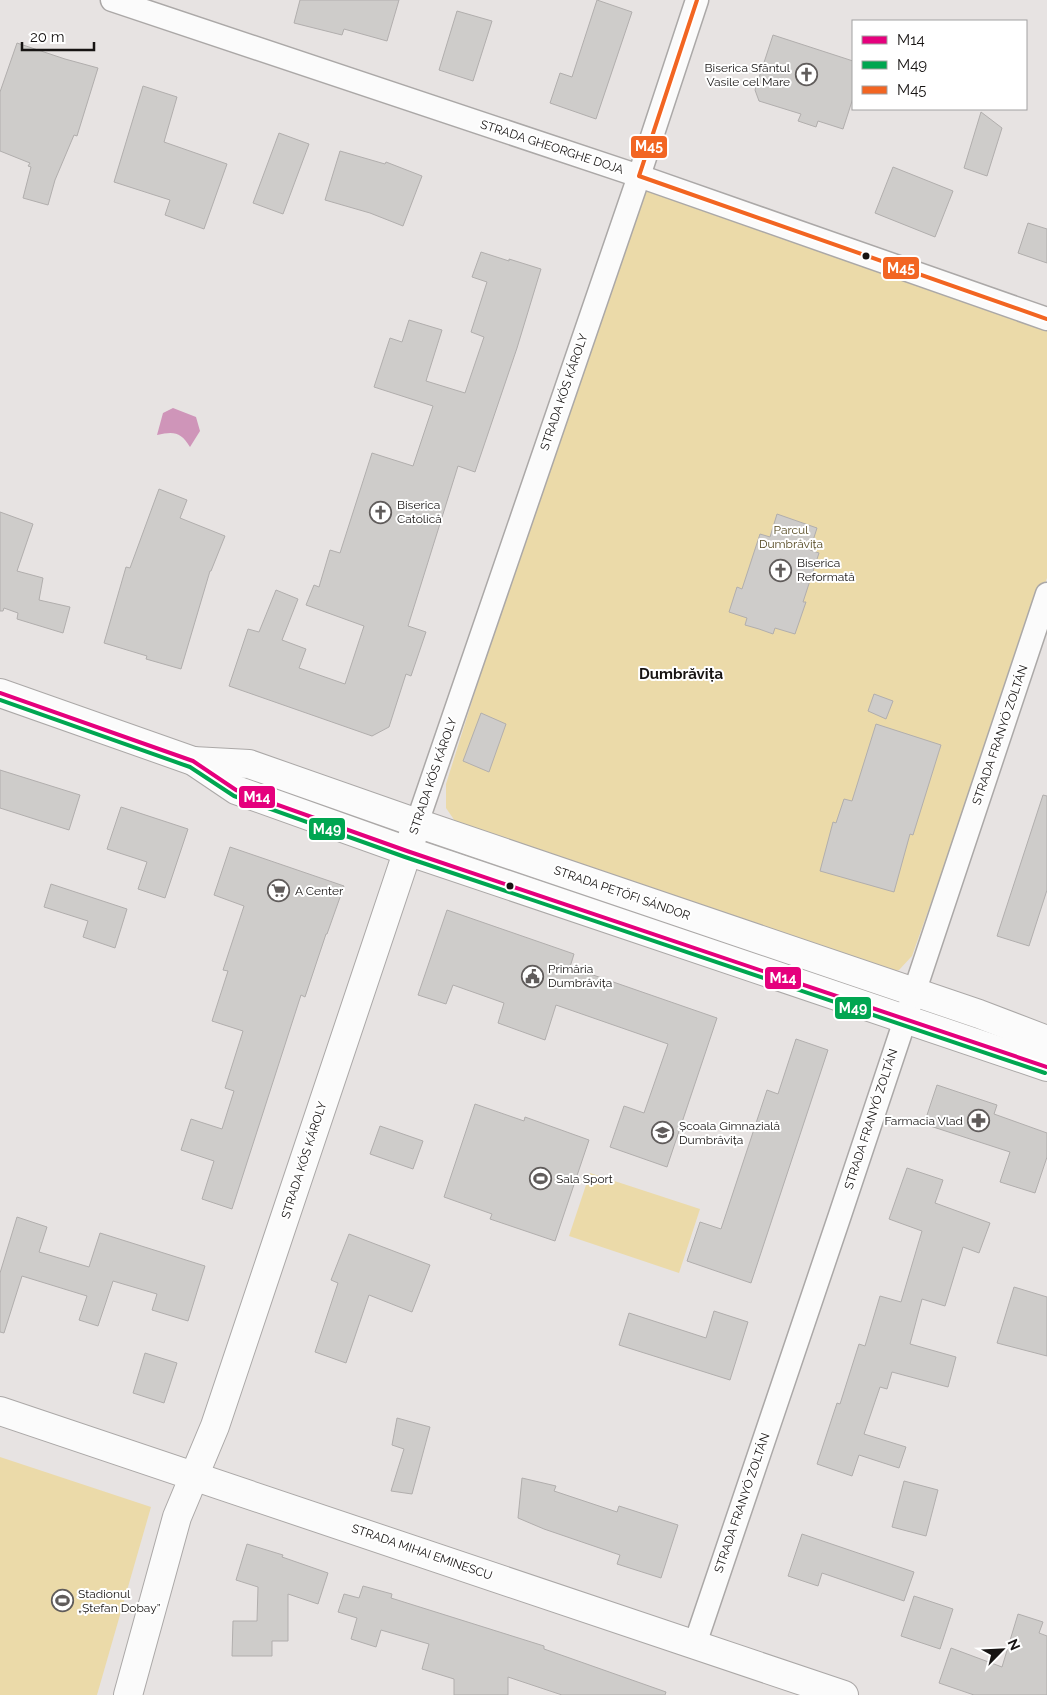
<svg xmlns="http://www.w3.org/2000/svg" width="1047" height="1695" viewBox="0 0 1047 1695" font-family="Raleway,sans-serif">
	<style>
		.green { fill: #ebdaa9 }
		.water { fill: #cf95b9 }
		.building { fill: #ceccca; stroke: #b1aead }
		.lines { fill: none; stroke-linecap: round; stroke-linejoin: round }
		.street-casing { stroke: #aba8a7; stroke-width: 25 }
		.secondary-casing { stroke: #aba8a7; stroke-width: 30 }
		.primary-casing { stroke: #aba8a7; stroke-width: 30 }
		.street { stroke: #fbfbfb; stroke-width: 22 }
		.secondary { stroke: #fbfbfb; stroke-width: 28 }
		.primary { stroke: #fbfbfb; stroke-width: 28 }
		.bus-1-casing { stroke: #fff; stroke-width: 8 }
		.bus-2-casing { stroke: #fff; stroke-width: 8 }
		.bus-3-casing { stroke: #fff; stroke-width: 8 }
		.bus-1 { stroke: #e5007d; stroke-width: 4 }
		.bus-2 { stroke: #00a651; stroke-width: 4 }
		.bus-3 { stroke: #f26522; stroke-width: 4 }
		.bus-dot { fill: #171413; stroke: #fff; stroke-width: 2 }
		.labels { text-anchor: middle; stroke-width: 4; stroke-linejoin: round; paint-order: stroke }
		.poi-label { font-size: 12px; fill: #171413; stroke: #fff; text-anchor: start }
		.street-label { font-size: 12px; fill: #171413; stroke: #fff }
		.park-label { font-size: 12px; fill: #544820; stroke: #fff }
		.quarter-label { font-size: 15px; font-weight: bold; fill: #171413; stroke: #fff }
		.line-badge { stroke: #fff; stroke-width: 2 }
		.badge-label { font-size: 14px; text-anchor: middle; font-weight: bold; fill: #fff }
	</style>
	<rect width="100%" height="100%" fill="#e7e3e2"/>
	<!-- green -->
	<g class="green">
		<polygon points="639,176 1047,319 1047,578 912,956 899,970 883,974 459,827 446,808 446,784 620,231"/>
		<polygon points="590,1173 700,1209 679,1273 569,1236"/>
		<polygon points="0,1457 151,1507 97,1695 0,1695"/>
	</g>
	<!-- water -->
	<path class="water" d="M173,408l23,9 4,14 -10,16c-9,-15 -16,-16 -33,-12l6,-22z"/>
	<!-- building -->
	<g class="building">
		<polygon points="300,0 399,0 387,41 344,29 342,35 294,23"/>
		<polygon points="597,0 632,12 596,119 550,103 560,73 572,77"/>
		<polygon points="457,11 492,21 473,81 439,70"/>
		<polygon points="773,35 853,61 853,98 843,129 818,121 816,127 798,121 801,114 759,101 755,90"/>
		<polygon points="17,43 65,59 98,68 77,136 74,135 55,180 48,205 23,198 31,167 28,166 30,163 0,151 0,92"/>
		<polygon points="143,86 177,97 164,142 227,164 204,229 165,215 170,200 114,182"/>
		<polygon points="981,112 1002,128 987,176 964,168"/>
		<polygon points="279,133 309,144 283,214 253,203"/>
		<polygon points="340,151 385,164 386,162 422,176 403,226 370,213 325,200"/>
		<polygon points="893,167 953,191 935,237 875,213"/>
		<polygon points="1028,223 1047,229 1047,263 1018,253"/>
		<polygon points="481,252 509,261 509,259 541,269 517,348 475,472 458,466 408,626 426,632 411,676 406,674 389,727 372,736 229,686 248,629 259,632 276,590 298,599 282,640 306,649 299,668 345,684 364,626 306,605 314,585 319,587 330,550 340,553 372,453 413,466 433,406 374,387 390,338 402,342 409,320 442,330 426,381 465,393 484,337 471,332 487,282 472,277"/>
		<polygon points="159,489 187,500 180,518 225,536 211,571 210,571 181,669 146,659 147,656 104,643 126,567 130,568"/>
		<polygon points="0,512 33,524 17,571 43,578 39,600 70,607 63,633 17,619 18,613 4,608 3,611 0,611"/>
		<polygon points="777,514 817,528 810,550 819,553 803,602 806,602 795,634 775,628 773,634 759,629 745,625 747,618 729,612 737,587 742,589 760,534 770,537"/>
		<polygon points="874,694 893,701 886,719 868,711"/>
		<polygon points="481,713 506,724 489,772 463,761"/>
		<polygon points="876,724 941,745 913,835 910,834 894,892 820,871 833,822 836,823 844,799 852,801"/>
		<polygon points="0,770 80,795 69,830 0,808"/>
		<polygon points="1043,795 1047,796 1047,890 1029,946 997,936"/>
		<polygon points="121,807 188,829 165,898 138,889 147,862 107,849"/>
		<polygon points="230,847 344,886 327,934 326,934 305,997 301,995 232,1209 202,1199 214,1161 181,1150 191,1119 222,1129 234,1091 225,1088 243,1031 212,1021 228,971 223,970 244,906 214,895"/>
		<polygon points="51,884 127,909 115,948 83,937 88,921 44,907"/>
		<polygon points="447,910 574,954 570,967 717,1018 667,1167 610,1147 624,1106 644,1113 668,1044 556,1005 545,1040 498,1023 504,1003 453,985 446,1004 418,995"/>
		<polygon points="796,1039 828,1050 751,1283 687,1261 700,1222 721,1229 767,1090 778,1094"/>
		<polygon points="937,1085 997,1105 994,1114 1047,1133 1047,1157 1035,1193 1000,1182 1010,1152 924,1124"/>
		<polygon points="475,1104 524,1121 525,1117 589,1140 555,1241 490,1219 492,1214 444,1197"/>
		<polygon points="380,1126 423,1141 413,1169 370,1154"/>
		<polygon points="907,1168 943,1180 935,1203 990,1223 979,1253 963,1247 945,1306 922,1299 910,1344 956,1357 948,1387 892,1372 887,1389 880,1387 864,1434 906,1447 899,1468 859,1455 852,1476 817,1464 837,1403 840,1404 859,1344 865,1346 880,1296 901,1302 922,1231 889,1219"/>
		<polygon points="17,1217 47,1227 39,1252 89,1267 100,1233 205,1266 188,1321 152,1310 157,1294 113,1281 98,1326 79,1320 87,1296 22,1276 4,1333 0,1332 0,1273"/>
		<polygon points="349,1234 430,1265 412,1312 369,1295 346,1363 315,1352 338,1283 331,1280"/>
		<polygon points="1014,1287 1047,1297 1047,1356 997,1343"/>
		<polygon points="714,1311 748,1322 730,1380 619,1345 629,1313 706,1338"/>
		<polygon points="145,1353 177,1363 164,1403 133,1393"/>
		<polygon points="397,1418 430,1427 412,1494 391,1491 404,1449 392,1445"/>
		<polygon points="522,1478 556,1486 554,1491 617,1512 619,1506 678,1525 661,1578 617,1564 620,1555 544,1529 518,1518"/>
		<polygon points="904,1481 938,1490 926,1536 892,1527"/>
		<polygon points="802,1534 914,1572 904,1601 822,1573 818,1586 788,1576"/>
		<polygon points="247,1544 283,1555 282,1557 328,1573 318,1604 288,1594 288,1641 272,1641 272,1656 232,1656 233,1621 257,1621 258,1587 236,1580"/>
		<polygon points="363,1586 392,1594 391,1598 544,1646 544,1649 666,1692 665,1695 562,1695 508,1677 508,1695 454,1695 454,1679 422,1669 429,1644 381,1630 376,1647 351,1639 357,1618 338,1612 344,1594 359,1598"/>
		<polygon points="914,1596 953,1609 940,1649 901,1636"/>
		<polygon points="1018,1614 1043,1622 1039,1633 1047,1636 1047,1695 974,1695 939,1683 951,1648 1002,1667"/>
	</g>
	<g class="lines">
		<defs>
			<g id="street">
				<polyline points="112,0 639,176 1047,319"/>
				<polyline points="417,823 639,176 697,0"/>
				<polyline points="695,1644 840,1215 1047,594"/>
			</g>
			<g id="secondary">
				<polyline points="0,1411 844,1695"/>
				<polyline points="128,1695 177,1517 215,1426 417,823"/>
			</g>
			<g id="primary">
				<polyline points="0,693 193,761 236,790 407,851 1047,1067"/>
				<polyline points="193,761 249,764 417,823 979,1014 1047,1040"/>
			</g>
		</defs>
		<!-- street casing -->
		<use href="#street" class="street-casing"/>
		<!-- secondary casing -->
		<use href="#secondary" class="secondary-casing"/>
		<!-- primary casing -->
		<use href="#primary" class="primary-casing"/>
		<!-- street -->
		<use href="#street" class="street"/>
		<!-- secondary -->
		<use href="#secondary" class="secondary"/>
		<!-- primary -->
		<use href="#primary" class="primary"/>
		<defs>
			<polyline id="bus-1" points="0,693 193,761 236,790 407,851 1047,1067"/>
			<polyline id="bus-2" points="0,700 190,767 234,796 405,857 1045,1073"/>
			<polyline id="bus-3" points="697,0 639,176 1047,319"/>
		</defs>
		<!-- bus-1 casing -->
		<use href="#bus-1" class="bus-1-casing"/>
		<!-- bus-2 casing -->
		<use href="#bus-2" class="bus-2-casing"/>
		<!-- bus-3 casing -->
		<use href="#bus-3" class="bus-3-casing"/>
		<!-- bus-1 -->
		<use href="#bus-1" class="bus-1"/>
		<!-- bus-2 -->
		<use href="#bus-2" class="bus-2"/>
		<!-- bus-3 -->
		<use href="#bus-3" class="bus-3"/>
	</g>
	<!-- icons -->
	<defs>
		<symbol id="church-ring" viewBox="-11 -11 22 22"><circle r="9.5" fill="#fff" stroke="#605c5b" stroke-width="1.5"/><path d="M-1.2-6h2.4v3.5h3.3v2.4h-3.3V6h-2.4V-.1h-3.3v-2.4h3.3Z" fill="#605c5b"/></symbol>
		<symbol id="supermarket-ring" viewBox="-11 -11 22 22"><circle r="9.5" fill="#fff" stroke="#605c5b" stroke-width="1.5"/><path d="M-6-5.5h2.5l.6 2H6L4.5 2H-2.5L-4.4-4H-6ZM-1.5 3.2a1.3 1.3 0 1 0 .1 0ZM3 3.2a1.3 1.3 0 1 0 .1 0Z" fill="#605c5b"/></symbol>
		<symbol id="civic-ring" viewBox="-11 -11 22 22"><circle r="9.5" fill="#fff" stroke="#605c5b" stroke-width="1.5"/><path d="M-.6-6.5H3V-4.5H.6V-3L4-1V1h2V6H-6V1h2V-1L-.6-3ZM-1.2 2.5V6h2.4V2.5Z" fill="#605c5b"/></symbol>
		<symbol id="pharmacy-ring" viewBox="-11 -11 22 22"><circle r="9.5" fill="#fff" stroke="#605c5b" stroke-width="1.5"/><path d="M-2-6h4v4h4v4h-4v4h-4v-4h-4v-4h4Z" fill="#605c5b"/></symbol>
		<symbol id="school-ring" viewBox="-11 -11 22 22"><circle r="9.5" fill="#fff" stroke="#605c5b" stroke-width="1.5"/><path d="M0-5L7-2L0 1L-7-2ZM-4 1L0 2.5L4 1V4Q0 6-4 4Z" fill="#605c5b"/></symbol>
		<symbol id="stadium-ring" viewBox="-11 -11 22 22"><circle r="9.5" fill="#fff" stroke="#605c5b" stroke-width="1.5"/><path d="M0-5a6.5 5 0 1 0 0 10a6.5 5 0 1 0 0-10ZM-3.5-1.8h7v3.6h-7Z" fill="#605c5b"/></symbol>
	</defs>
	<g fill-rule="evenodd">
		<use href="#church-ring" x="794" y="62" width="25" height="25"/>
		<use href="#church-ring" x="368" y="500" width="25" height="25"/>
		<use href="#church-ring" x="768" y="558" width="25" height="25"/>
		<use href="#supermarket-ring" x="266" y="878" width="25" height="25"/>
		<use href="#civic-ring" x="520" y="964" width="25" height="25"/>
		<use href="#pharmacy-ring" x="966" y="1108" width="25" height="25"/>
		<use href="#school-ring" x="650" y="1120" width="25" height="25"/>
		<use href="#stadium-ring" x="528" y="1166" width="25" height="25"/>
		<use href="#stadium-ring" x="50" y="1588" width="25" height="25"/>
	</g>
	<!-- markers -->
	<g class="bus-dot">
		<circle cx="866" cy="256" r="4.5"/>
		<circle cx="510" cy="886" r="4.5"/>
	</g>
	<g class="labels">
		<!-- poi labels -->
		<g class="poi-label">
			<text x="790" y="72" text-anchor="end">Biserica Sfântul<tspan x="790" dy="14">Vasile cel Mare</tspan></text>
			<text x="397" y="509">Biserica<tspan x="397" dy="14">Catolică</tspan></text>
			<text x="797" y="567">Biserica<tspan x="797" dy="14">Reformată</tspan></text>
			<text x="295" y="895">A Center</text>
			<text x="548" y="973">Primăria<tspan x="548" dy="14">Dumbrăvița</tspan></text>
			<text x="963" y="1125" text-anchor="end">Farmacia Vlad</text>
			<text x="679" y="1130">Școala Gimnazială<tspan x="679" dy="14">Dumbrăvița</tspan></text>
			<text x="556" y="1183">Sala Sport</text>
			<text x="78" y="1598">Stadionul<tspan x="78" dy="14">„Ștefan Dobay”</tspan></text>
		</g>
		<!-- street labels -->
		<g class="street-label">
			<text transform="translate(552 147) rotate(18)" y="4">STRADA GHEORGHE DOJA</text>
			<text transform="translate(564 392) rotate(-71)" y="4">STRADA KÓS KÁROLY</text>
			<text transform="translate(1000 735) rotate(-71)" y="4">STRADA FRANYÓ ZOLTÁN</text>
			<text transform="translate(433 776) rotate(-71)" y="4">STRADA KÓS KÁROLY</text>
			<text transform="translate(622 893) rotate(19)" y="4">STRADA PETŐFI SÁNDOR</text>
			<text transform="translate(871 1119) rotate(-72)" y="4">STRADA FRANYÓ ZOLTÁN</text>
			<text transform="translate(304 1160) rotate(-72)" y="4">STRADA KÓS KÁROLY</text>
			<text transform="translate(742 1503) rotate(-71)" y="4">STRADA FRANYÓ ZOLTÁN</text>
			<text transform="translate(422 1552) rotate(19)" y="4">STRADA MIHAI EMINESCU</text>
		</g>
		<!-- park labels -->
		<g class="park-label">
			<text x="791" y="534">Parcul<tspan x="791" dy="14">Dumbrăvița</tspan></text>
		</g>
		<!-- quarter labels -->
		<g class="quarter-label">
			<text x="681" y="679">Dumbrăvița</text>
		</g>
	</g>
	<g class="line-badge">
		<rect x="630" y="135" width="38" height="24" rx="5" fill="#f26522"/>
		<rect x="882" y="256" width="38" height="24" rx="5" fill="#f26522"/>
		<rect x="238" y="785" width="38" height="24" rx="5" fill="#e5007d"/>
		<rect x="308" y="817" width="38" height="24" rx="5" fill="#00a651"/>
		<rect x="764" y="966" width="38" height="24" rx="5" fill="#e5007d"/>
		<rect x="834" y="996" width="38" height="24" rx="5" fill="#00a651"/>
	</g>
	<g class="badge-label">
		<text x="649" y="151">M45</text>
		<text x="901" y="273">M45</text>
		<text x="257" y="802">M14</text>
		<text x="327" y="834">M49</text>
		<text x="783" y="983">M14</text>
		<text x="853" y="1013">M49</text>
	</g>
	<!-- legend -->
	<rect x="852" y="20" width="175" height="90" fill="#ffffff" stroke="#a2a1a1"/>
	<rect x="862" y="36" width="25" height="8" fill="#e5007d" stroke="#a2a1a1"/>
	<text x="897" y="45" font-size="15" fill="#171413">M14</text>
	<rect x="862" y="61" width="25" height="8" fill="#00a651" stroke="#a2a1a1"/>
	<text x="897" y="70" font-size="15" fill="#171413">M49</text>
	<rect x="862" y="86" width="25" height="8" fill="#f26522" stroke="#a2a1a1"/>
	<text x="897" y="95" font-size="15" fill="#171413">M45</text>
	<!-- north arrow -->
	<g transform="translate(1002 1650) rotate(66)" stroke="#ffffff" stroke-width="4" paint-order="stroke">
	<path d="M0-4L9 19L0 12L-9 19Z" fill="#171413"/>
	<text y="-8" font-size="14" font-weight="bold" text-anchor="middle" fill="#171413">N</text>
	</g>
	<!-- scale -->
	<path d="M22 42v8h72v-8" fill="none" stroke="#171413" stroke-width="2.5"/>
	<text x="30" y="42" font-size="15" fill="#171413" stroke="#ffffff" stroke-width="4" paint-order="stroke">20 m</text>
</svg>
